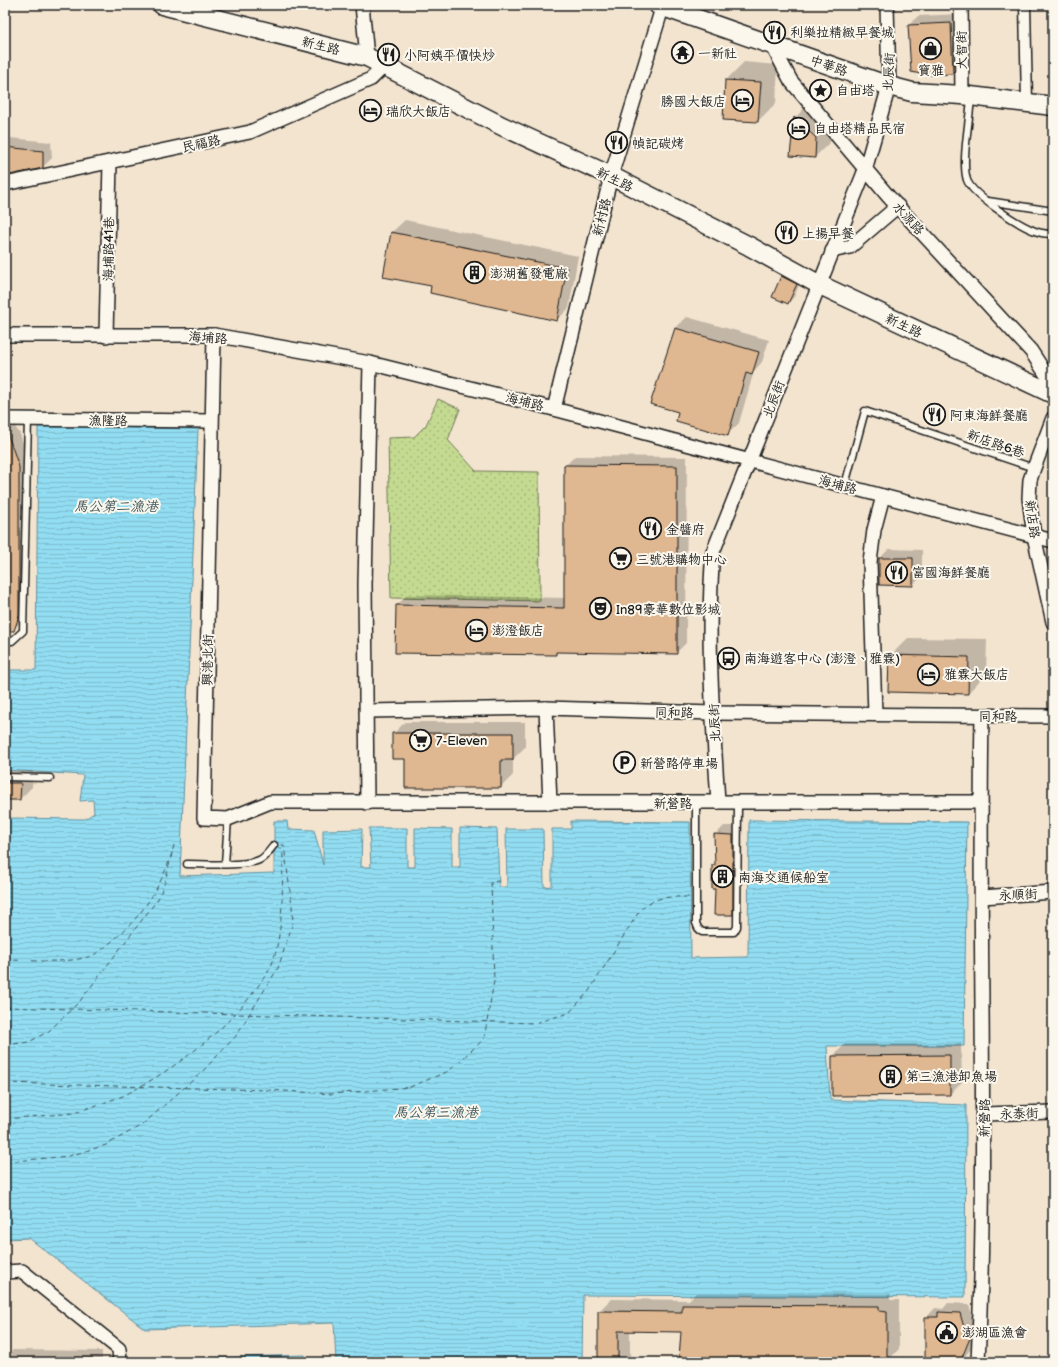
<svg xmlns="http://www.w3.org/2000/svg" width="1058" height="1367" viewBox="0 0 1058 1367" font-family="'Balsamiq Sans','LXGW WenKai TC',sans-serif">
	<style>
		.park { fill: url(#park-dots); stroke: #707b56 }
		.water { fill: url(#water-rules); stroke: #63909c }
		.shadow { fill: #0003 }
		.lines { fill: none; stroke-linecap: round; stroke-linejoin: round }
		.ferry { stroke: #3f565c; stroke-width: 1; stroke-dasharray: 5 4; stroke-linecap: butt }
		.building { fill: #dfb790; stroke: #1c1c1c }
		.service-casing { stroke: #1c1c1c; stroke-width: 9 }
		.pedestrian-casing { stroke: #1c1c1c; stroke-width: 13 }
		.minor-casing { stroke: #1c1c1c; stroke-width: 16 }
		.secondary-casing { stroke: #1c1c1c; stroke-width: 21 }
		.service { stroke: #fbf7ec; stroke-width: 6 }
		.pedestrian { stroke: #fbf7ec; stroke-width: 10 }
		.minor { stroke: #fbf7ec; stroke-width: 13 }
		.secondary { stroke: #fbf7ec; stroke-width: 18 }
		.labels { text-anchor: middle; stroke-width: 4; stroke-linejoin: round; paint-order: stroke }
		.poi-label { font-size: 13px; fill: #1c1c1c; stroke: #fbf7ec; text-anchor: start }
		.street-label { font-size: 13px; fill: #1c1c1c; stroke: #fbf7ec }
		.water-label { font-size: 14px; font-style: italic; fill: #3f565c; stroke: #fbf7ec }
	</style>
	<defs>
		<pattern id="park-dots" width="8" height="8" patternUnits="userSpaceOnUse"><rect width="8" height="8" fill="#c3da90"/><path d="M2 2h.1M6 6h.1" fill="none" stroke="#a7ba7c" stroke-width="1.8" stroke-linecap="round"/></pattern>
		<pattern id="water-rules" width="6" height="5" patternUnits="userSpaceOnUse"><rect width="6" height="5" fill="#92ddf2"/><path d="M0 2.5h6" fill="none" stroke="#7dbdcf"/></pattern>
	</defs>
	<rect width="100%" height="100%" fill="#f3e4d0"/>
	<filter id="ink" filterUnits="userSpaceOnUse"><feTurbulence type="fractalNoise" baseFrequency=".025" numOctaves="2"/><feDisplacementMap in="SourceGraphic" scale="8" xChannelSelector="R" yChannelSelector="G"/><feConvolveMatrix kernelMatrix="1 2 1 2 8 2 1 2 1" color-interpolation-filters="sRGB"/></filter>
	<g filter="url(#ink)">
		<!-- park -->
		<polygon class="park" points="438,399 460,409 448,440 476,471 539,472 540,601 391,598 388,438 414,437 426,425"/>
		<!-- water -->
		<g class="water">
			<polygon points="38,426 198,429 180,876 274,873 274,821 287,821 288,829 314,830 323,865 323,830 362,829 361,867 371,867 369,828 407,828 407,867 415,867 415,828 452,829 452,867 460,867 460,828 497,829 499,887 507,887 506,829 543,829 544,887 552,886 552,829 571,829 571,821 690,822 691,958 748,957 749,820 967,822 964,1046 827,1046 830,1100 966,1105 965,1297 583,1295 582,1362 336,1362 334,1323 145,1329 29,1238 5,1239 5,818 85,819 94,813 93,800 80,801 83,775 5,770 5,670 36,670"/>
			<polygon points="305,1355 305,1362 147,1362 147,1360"/>
		</g>
		<!-- shadow -->
		<g class="shadow">
			<polygon points="959,14 962,64 953,73 909,25 918,16"/>
			<polygon points="744,62 778,65 776,103 758,121 726,80"/>
			<polygon points="812,100 834,120 833,139 815,157 795,118"/>
			<polygon points="10,138 51,142 52,158 43,167 5,175 5,143"/>
			<polygon points="405,220 578,256 569,308 557,320 432,285 385,277 392,232"/>
			<polygon points="788,271 802,278 794,297 788,303 782,277"/>
			<polygon points="687,317 769,340 762,362 754,371 739,423 727,435 680,412 675,328"/>
			<polygon points="13,424 20,434 28,457 27,606 22,620 13,630 5,630 5,432"/>
			<polygon points="575,456 687,457 686,643 676,653 559,651 555,654 397,605 407,595 565,598 565,466"/>
			<polygon points="889,549 922,550 922,576 913,585 880,558"/>
			<polygon points="908,638 987,639 986,674 968,693 890,656"/>
			<polygon points="405,722 525,722 525,747 513,759 513,775 501,787 393,734"/>
			<polygon points="5,771 33,771 32,787 20,799 5,799"/>
			<polygon points="724,826 742,826 741,905 732,914 713,866 716,863 715,835"/>
			<polygon points="845,1044 961,1044 962,1082 950,1094 833,1056"/>
			<polygon points="696,1293 891,1294 890,1300 899,1300 899,1349 887,1361 680,1357 682,1331 630,1330 630,1362 599,1362 599,1311 611,1299 689,1300"/>
			<polygon points="948,1303 969,1304 972,1315 979,1328 970,1350 960,1362 926,1362 926,1318 935,1308 943,1309"/>
			<polygon points="13,1350 102,1351 102,1362 5,1362 5,1358"/>
		</g>
		<g class="lines">
			<!-- ferry -->
			<g class="ferry">
				<path d="M5,960c27,0 56,4 83,-3 8,-2 16,-9 23,-15 31,-25 50,-55 62,-92"/>
				<path d="M5,1007l530,16 34,-10 20,-22 51,-81c16,-15 30,-13 50,-13"/>
				<polyline points="5,1045 29,1042 49,1031 80,1001 158,899 165,882 174,845"/>
				<polyline points="5,1083 268,1090 332,1094 410,1087 449,1071 484,1039 494,981 491,882 499,881"/>
				<path d="M141,1086c45,-25 94,-64 122,-107 3,-5 8,-10 9,-15 12,-35 10,-73 11,-109l-2,-6 -5,-2"/>
				<polyline points="5,1119 74,1113 123,1096 138,1088"/>
				<polyline points="5,1162 69,1156 106,1145 142,1125 202,1072 236,1036 278,968 293,923 292,906 284,845 276,845"/>
			</g>
		</g>
		<!-- building -->
		<g class="building">
			<polygon points="951,23 953,74 926,75 911,72 908,25"/>
			<polygon points="725,80 761,82 758,122 723,120"/>
			<polygon points="794,117 816,138 815,158 790,156"/>
			<polygon points="5,147 43,151 43,168 5,176"/>
			<polygon points="391,232 567,268 557,321 430,293 431,286 383,277"/>
			<polygon points="781,276 797,284 788,304 772,297"/>
			<polygon points="675,328 759,352 752,375 746,373 728,436 676,421 678,412 650,404"/>
			<polygon points="5,429 6,429 19,467 19,616 14,631 5,631"/>
			<polygon points="564,465 677,466 677,654 556,652 556,655 395,653 396,605 564,608"/>
			<polygon points="879,558 913,558 913,586 879,585"/>
			<polygon points="889,655 969,657 968,694 888,692"/>
			<polygon points="392,733 513,733 513,760 501,760 501,788 405,788 405,759 392,759"/>
			<polygon points="5,783 21,783 20,800 5,800"/>
			<polygon points="714,834 733,835 733,915 714,915 715,889 712,889 712,865 715,865"/>
			<polygon points="950,1055 950,1095 832,1096 832,1056"/>
			<polygon points="682,1305 879,1306 879,1311 887,1312 887,1362 679,1358 681,1332 618,1331 618,1362 598,1362 598,1311 682,1312"/>
			<polygon points="938,1312 960,1313 963,1324 970,1338 961,1360 958,1360 958,1362 925,1362 925,1317 938,1317"/>
		</g>
		<g class="lines">
			<defs>
				<g id="service">
					<path d="M971,97c-1,22 -10,64 -4,83 5,15 52,45 68,51 5,2 12,3 18,3"/>
					<polyline points="988,201 1053,211"/>
					<polyline points="845,485 865,411 1034,468"/>
					<polyline points="5,641 12,641 23,631 28,419"/>
					<polyline points="5,777 50,778"/>
					<polyline points="696,802 696,923 698,928 702,932 734,932 737,927 738,802"/>
					<path d="M187,864c16,0 62,3 74,-5 5,-3 9,-9 13,-14"/>
					<polyline points="225,864 228,819"/>
				</g>
				<polyline id="pedestrian" points="1025,5 1027,103"/>
				<g id="minor">
					<polyline points="362,5 367,57"/>
					<polyline points="961,5 962,95"/>
					<polyline points="772,45 791,81 888,196 1031,351 1053,385"/>
					<polyline points="5,184 250,132 371,79 384,66"/>
					<polyline points="832,251 850,247 898,206"/>
					<polyline points="5,335 214,335 370,363 554,409 1053,541"/>
					<polyline points="214,335 204,818 228,819 270,802 980,802"/>
					<polyline points="106,336 110,162"/>
					<polyline points="554,409 611,176 663,5"/>
					<polyline points="1053,418 1034,468 1030,480 1029,498 1034,536 1053,622"/>
					<polyline points="5,419 211,421"/>
					<polyline points="546,708 550,803"/>
					<polyline points="367,711 546,708 713,713 1053,716"/>
					<polyline points="875,714 870,562 874,530 883,496"/>
					<path d="M718,802c-5,-83 -12,-167 -5,-250l152,-382 24,-84 -2,-81"/>
					<polyline points="367,803 365,584 370,363"/>
					<polyline points="982,897 1053,892"/>
					<polyline points="984,1114 1053,1112"/>
					<polyline points="5,1272 22,1271 119,1349 120,1362"/>
					<path d="M978,1362c10,-215 0,-430 4,-646"/>
				</g>
				<g id="secondary">
					<polyline points="162,5 367,57 502,126 611,176 749,246 818,284 1053,394"/>
					<polyline points="658,5 889,86 912,92 962,95 1053,106"/>
				</g>
			</defs>
			<!-- service casing -->
			<use href="#service" class="service-casing"/>
			<!-- pedestrian casing -->
			<use href="#pedestrian" class="pedestrian-casing"/>
			<!-- minor casing -->
			<use href="#minor" class="minor-casing"/>
			<!-- secondary casing -->
			<use href="#secondary" class="secondary-casing"/>
			<!-- service -->
			<use href="#service" class="service"/>
			<!-- pedestrian -->
			<use href="#pedestrian" class="pedestrian"/>
			<!-- minor -->
			<use href="#minor" class="minor"/>
			<!-- secondary -->
			<use href="#secondary" class="secondary"/>
		</g>
	</g>
	<!-- icons -->
	<defs>
		<symbol id="restaurant-ring" viewBox="-11 -11 22 22"><circle r="9.5" fill="#fbf7ec" stroke="#1c1c1c" stroke-width="1.5"/><path d="M-5-6h1v4h1v-4h1v4h1v-4h1v5L-1.5 .5V6h-2V.5L-5-1ZM5-6V6H3V1.5H1.5Q1.5-4 5-6Z" fill="#1c1c1c"/></symbol>
		<symbol id="shop-ring" viewBox="-11 -11 22 22"><circle r="9.5" fill="#fbf7ec" stroke="#1c1c1c" stroke-width="1.5"/><path d="M-5-2.5h2.3a2.7 3.5 0 0 1 5.4 0H5L5.5 6h-11ZM-1.5-2.5h3a1.5 2.3 0 0 0-3 0Z" fill="#1c1c1c"/></symbol>
		<symbol id="temple-ring" viewBox="-11 -11 22 22"><circle r="9.5" fill="#fbf7ec" stroke="#1c1c1c" stroke-width="1.5"/><path d="M0-6L5-2H3V0L6.5 2.5H4V6H1.5V3h-3V6H-4V2.5H-6.5L-3 0V-2H-5Z" fill="#1c1c1c"/></symbol>
		<symbol id="sight-ring" viewBox="-11 -11 22 22"><circle r="9.5" fill="#fbf7ec" stroke="#1c1c1c" stroke-width="1.5"/><path d="M0-6L1.8-2.2L6-1.7L2.9 1.2L3.7 5.4L0 3.3L-3.7 5.4L-2.9 1.2L-6-1.7L-1.8-2.2Z" fill="#1c1c1c"/></symbol>
		<symbol id="hotel-ring" viewBox="-11 -11 22 22"><circle r="9.5" fill="#fbf7ec" stroke="#1c1c1c" stroke-width="1.5"/><path d="M-6-4.5h1.5V1H6V5H4.5V3h-9V5H-6ZM-4 0a1.8 1.8 0 1 1 3.6 0ZM.5 0V-2.5h3Q6-2.5 6 0Z" fill="#1c1c1c"/></symbol>
		<symbol id="building-ring" viewBox="-11 -11 22 22"><circle r="9.5" fill="#fbf7ec" stroke="#1c1c1c" stroke-width="1.5"/><path d="M-4-6H4V6H1V3H-1V6H-4ZM-2.5-4.3h1.7v1.8h-1.7ZM.8-4.3h1.7v1.8H.8ZM-2.5-1h1.7V.8h-1.7ZM.8-1h1.7V.8H.8Z" fill="#1c1c1c"/></symbol>
		<symbol id="supermarket-ring" viewBox="-11 -11 22 22"><circle r="9.5" fill="#fbf7ec" stroke="#1c1c1c" stroke-width="1.5"/><path d="M-6-5.5h2.5l.6 2H6L4.5 2H-2.5L-4.4-4H-6ZM-1.5 3.2a1.3 1.3 0 1 0 .1 0ZM3 3.2a1.3 1.3 0 1 0 .1 0Z" fill="#1c1c1c"/></symbol>
		<symbol id="theatre-ring" viewBox="-11 -11 22 22"><circle r="9.5" fill="#fbf7ec" stroke="#1c1c1c" stroke-width="1.5"/><path d="M-5-5.5Q0-4 5-5.5V0Q5 5 0 6Q-5 5-5 0ZM-3.3-2.5H-1v1.5H-3.3ZM1-2.5H3.3v1.5H1ZM-2.8 1Q0 5.5 2.8 1Z" fill="#1c1c1c"/></symbol>
		<symbol id="bus-ring" viewBox="-11 -11 22 22"><circle r="9.5" fill="#fbf7ec" stroke="#1c1c1c" stroke-width="1.5"/><path d="M-5-6H5V4H4V6H2V4H-2V6H-4V4H-5ZM-3.5-4V0h7V-4ZM-3.5 1.2v1.5H-2V1.2ZM2 1.2v1.5H3.5V1.2Z" fill="#1c1c1c"/></symbol>
		<symbol id="parking-ring" viewBox="-11 -11 22 22"><circle r="9.5" fill="#fbf7ec" stroke="#1c1c1c" stroke-width="1.5"/><path d="M-3.5-5.5H1a3.5 3.5 0 0 1 0 7H-1V5.5H-3.5ZM-1-3.4V-.6H.8a1.4 1.4 0 0 0 0-2.8Z" fill="#1c1c1c"/></symbol>
		<symbol id="civic-ring" viewBox="-11 -11 22 22"><circle r="9.5" fill="#fbf7ec" stroke="#1c1c1c" stroke-width="1.5"/><path d="M-.6-6.5H3V-4.5H.6V-3L4-1V1h2V6H-6V1h2V-1L-.6-3ZM-1.2 2.5V6h2.4V2.5Z" fill="#1c1c1c"/></symbol>
	</defs>
	<g fill-rule="evenodd">
		<use href="#restaurant-ring" x="762" y="20" width="25" height="25"/>
		<use href="#shop-ring" x="918" y="36" width="25" height="25"/>
		<use href="#temple-ring" x="670" y="40" width="25" height="25"/>
		<use href="#restaurant-ring" x="376" y="42" width="25" height="25"/>
		<use href="#sight-ring" x="808" y="78" width="25" height="25"/>
		<use href="#hotel-ring" x="730" y="88" width="25" height="25"/>
		<use href="#hotel-ring" x="358" y="98" width="25" height="25"/>
		<use href="#hotel-ring" x="786" y="116" width="25" height="25"/>
		<use href="#restaurant-ring" x="604" y="130" width="25" height="25"/>
		<use href="#restaurant-ring" x="774" y="220" width="25" height="25"/>
		<use href="#building-ring" x="462" y="260" width="25" height="25"/>
		<use href="#restaurant-ring" x="922" y="402" width="25" height="25"/>
		<use href="#restaurant-ring" x="638" y="516" width="25" height="25"/>
		<use href="#supermarket-ring" x="608" y="546" width="25" height="25"/>
		<use href="#restaurant-ring" x="884" y="560" width="25" height="25"/>
		<use href="#theatre-ring" x="588" y="596" width="25" height="25"/>
		<use href="#hotel-ring" x="464" y="618" width="25" height="25"/>
		<use href="#bus-ring" x="716" y="646" width="25" height="25"/>
		<use href="#hotel-ring" x="916" y="662" width="25" height="25"/>
		<use href="#supermarket-ring" x="408" y="728" width="25" height="25"/>
		<use href="#parking-ring" x="612" y="750" width="25" height="25"/>
		<use href="#building-ring" x="710" y="864" width="25" height="25"/>
		<use href="#building-ring" x="878" y="1064" width="25" height="25"/>
		<use href="#civic-ring" x="934" y="1320" width="25" height="25"/>
	</g>
	<g class="labels">
		<!-- poi labels -->
		<g class="poi-label">
			<text x="790" y="37">利樂拉精緻早餐城</text>
			<text x="698" y="58">一新社</text>
			<text x="404" y="60">小阿姨平價快炒</text>
			<text x="931" y="75" text-anchor="middle">寶雅</text>
			<text x="836" y="95">自由塔</text>
			<text x="726" y="106" text-anchor="end">勝國大飯店</text>
			<text x="386" y="116">瑞欣大飯店</text>
			<text x="814" y="133">自由塔精品民宿</text>
			<text x="632" y="148">幀記碳烤</text>
			<text x="802" y="238">上揚早餐</text>
			<text x="490" y="278">澎湖舊發電廠</text>
			<text x="950" y="420">阿東海鮮餐廳</text>
			<text x="666" y="534">金醬府</text>
			<text x="636" y="564">三號港購物中心</text>
			<text x="912" y="577">富國海鮮餐廳</text>
			<text x="616" y="614">In89豪華數位影城</text>
			<text x="492" y="635">澎澄飯店</text>
			<text x="744" y="663">南海遊客中心 (澎澄、雅霖)</text>
			<text x="944" y="679">雅霖大飯店</text>
			<text x="436" y="745">7-Eleven</text>
			<text x="640" y="768">新營路停車場</text>
			<text x="738" y="882">南海交通候船室</text>
			<text x="906" y="1081">第三漁港卸魚場</text>
			<text x="962" y="1337">澎湖區漁會</text>
		</g>
		<!-- street labels -->
		<g class="street-label">
			<text transform="translate(321 45) rotate(14)" y="5">新生路</text>
			<text transform="translate(961 50) rotate(-91)" y="5">大智街</text>
			<text transform="translate(829 65) rotate(19)" y="5">中華路</text>
			<text transform="translate(888 72) rotate(-87)" y="5">北辰街</text>
			<text transform="translate(201 143) rotate(-12)" y="5">民福路</text>
			<text transform="translate(615 179) rotate(26)" y="5">新生路</text>
			<text transform="translate(601 217) rotate(-76)" y="5">新村路</text>
			<text transform="translate(909 218) rotate(47)" y="5">水源路</text>
			<text transform="translate(108 249) rotate(-89)" y="5">海埔路41巷</text>
			<text transform="translate(904 325) rotate(25)" y="5">新生路</text>
			<text transform="translate(208 337) rotate(4)" y="5">海埔路</text>
			<text transform="translate(773 399) rotate(-69)" y="5">北辰街</text>
			<text transform="translate(525 401) rotate(14)" y="5">海埔路</text>
			<text transform="translate(108 420) rotate(1)" y="5">漁隆路</text>
			<text transform="translate(996 443) rotate(19)" y="5">新店路6巷</text>
			<text transform="translate(838 484) rotate(15)" y="5">海埔路</text>
			<text transform="translate(1033 519) rotate(82)" y="5">新店路</text>
			<text transform="translate(207 660) rotate(-89)" y="5">興港北街</text>
			<text transform="translate(674 712) rotate(1)" y="5">同和路</text>
			<text x="998" y="721">同和路</text>
			<text transform="translate(714 723) rotate(-93)" y="5">北辰街</text>
			<text x="673" y="808">新營路</text>
			<text transform="translate(1018 894) rotate(-3)" y="5">永順街</text>
			<text transform="translate(1019 1113) rotate(-2)" y="5">永泰街</text>
			<text transform="translate(984 1118) rotate(-89)" y="5">新營路</text>
		</g>
		<!-- water labels -->
		<g class="water-label">
			<text x="116" y="511">馬公第二漁港</text>
			<text x="436" y="1117">馬公第三漁港</text>
		</g>
	</g>
	<!-- margin -->
	<rect width="1058" height="1367" fill="none" stroke="#fbf7ec" stroke-width="20"/>
	<rect x="10" y="10" width="1038" height="1347" fill="none" stroke="#1c1c1c" stroke-width="1.5" filter="url(#ink)"/>
</svg>
